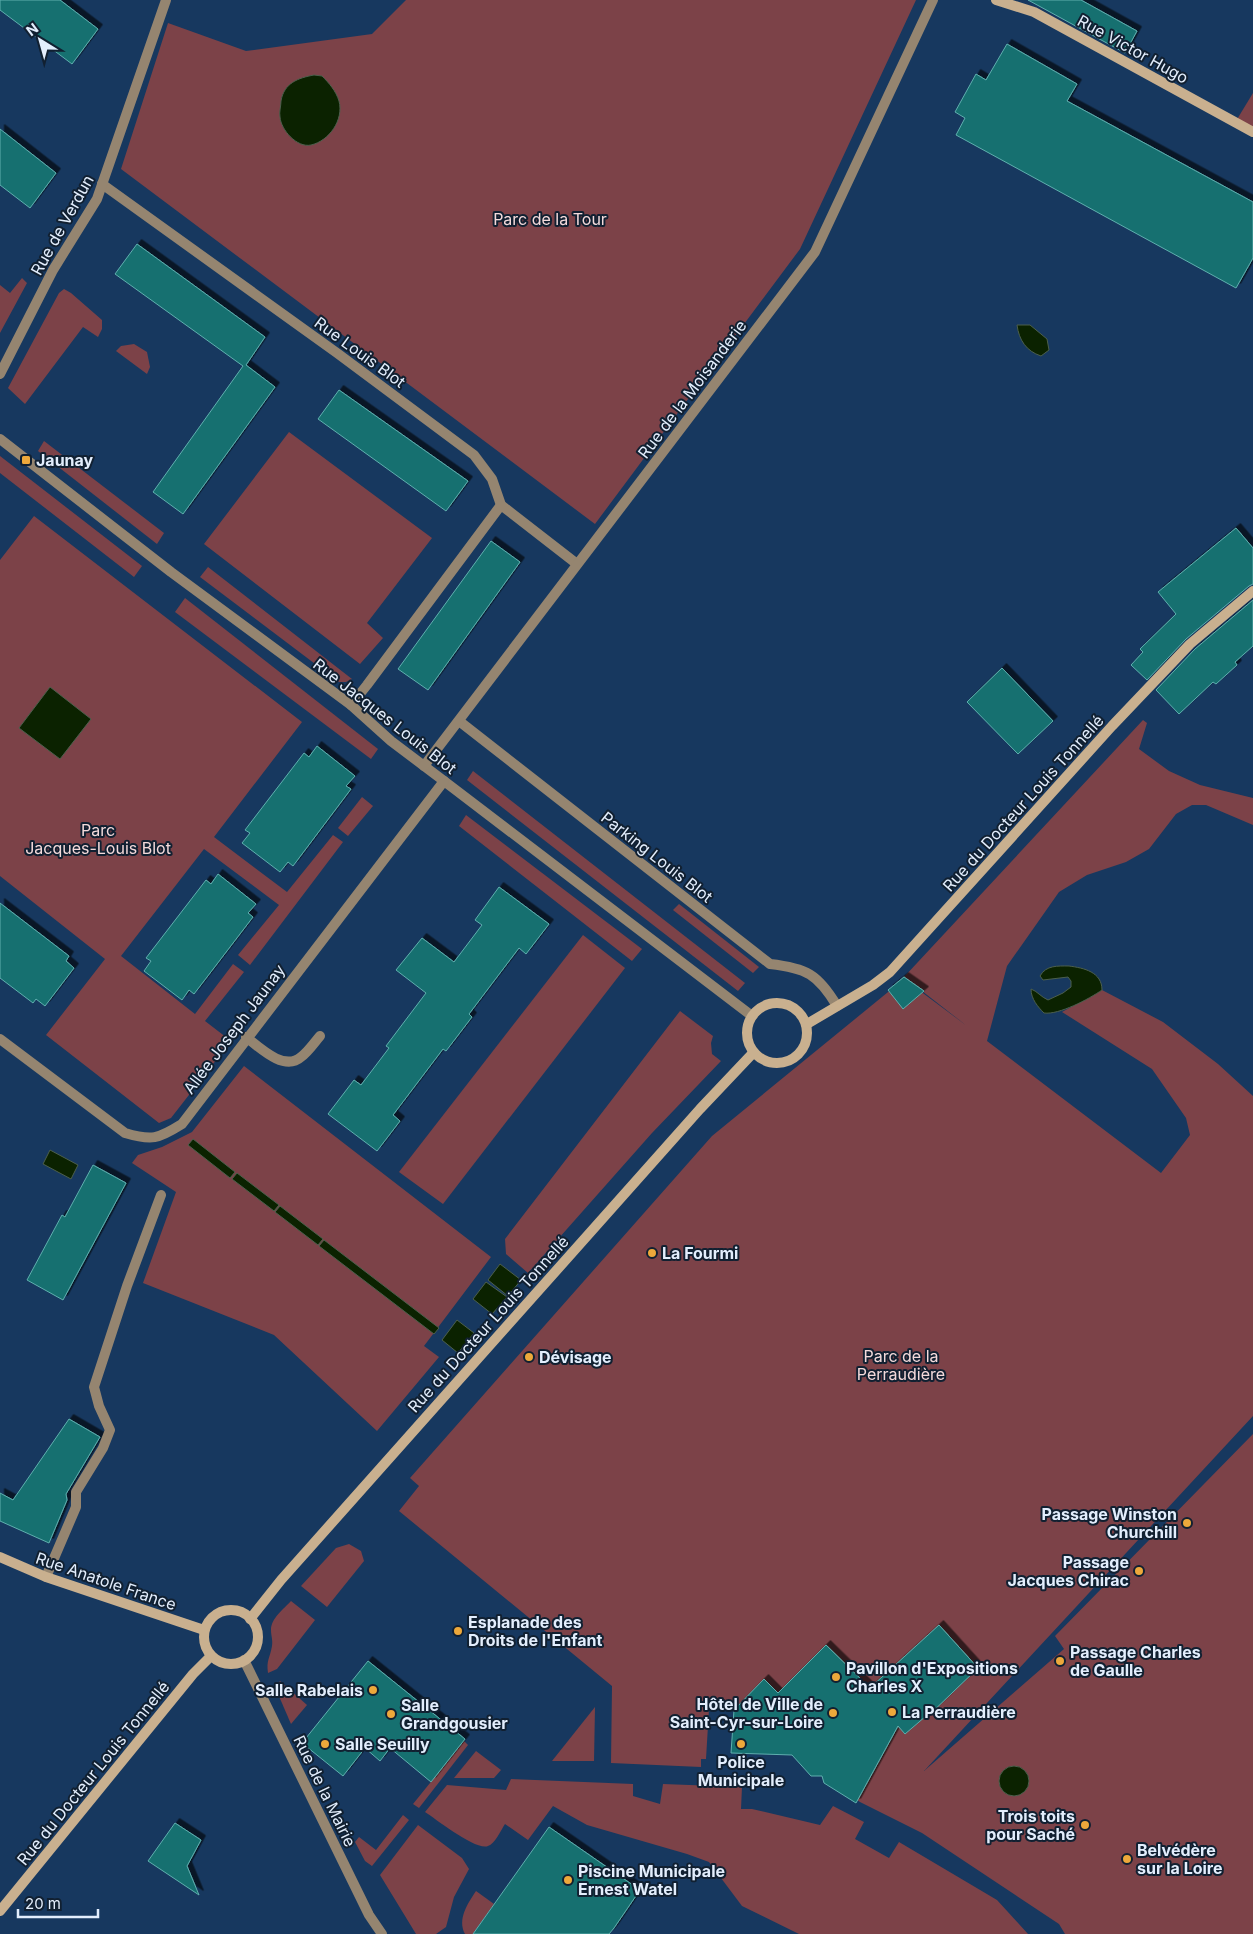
<svg xmlns="http://www.w3.org/2000/svg" width="1253" height="1934" viewBox="0 0 1253 1934" font-family="Inter,sans-serif">
	<style>
		.green { fill: #7c4248 }
		.water { fill: #0b2200; stroke: #4c5f4c }
		.building { fill: #167070; stroke: #5fafae; filter: url(#shadow) }
		.lines { fill: none; stroke-linecap: round; stroke-linejoin: round }
		.lane { stroke: #958570; stroke-width: 10 }
		.street { stroke: #958570; stroke-width: 10 }
		.secondary { stroke: #c9b08f; stroke-width: 10 }
		.poi-dot { fill: #eda83b; stroke: #112031; stroke-width: 2 }
		.labels { text-anchor: middle; stroke-width: 4; stroke-linejoin: round; paint-order: stroke }
		.street-label { font-size: 16px; fill: #e3eefd; stroke: #112031 }
		.park-label { font-size: 16px; fill: #f4dadb; stroke: #112031 }
		.poi-label { font-size: 16px; font-weight: bold; fill: #e3eefd; stroke: #112031; text-anchor: start }
	</style>
	<defs>
		<filter id="shadow"><feDropShadow dx="4.5" dy="-4.5" stdDeviation="0" flood-color="#0009"/></filter>
	</defs>
	<rect width="100%" height="100%" fill="#17385f"/>
	<!-- green -->
	<g class="green">
		<polygon points="406,0 916,0 800,249 595,524 121,169 168,23 246,51 372,34"/>
		<polygon points="1253,93 1253,130 1236,121"/>
		<polygon points="22,278 27,283 0,333 0,285 10,293"/>
		<polygon points="64,289 71,293 102,320 102,329 98,337 83,327 25,404 8,388 59,293"/>
		<polygon points="134,344 147,352 150,367 147,374 116,351 121,346"/>
		<polygon points="289,432 432,538 367,623 383,638 360,664 204,544"/>
		<polygon points="44,441 164,533 157,544 38,451"/>
		<polygon points="0,456 142,566 134,577 0,473"/>
		<polygon points="34,516 302,722 214,837 287,892 333,835 343,842 250,965 238,955 279,905 204,849 121,956 195,1014 233,964 244,972 205,1021 231,1041 171,1118 159,1123 46,1035 105,959 0,876 0,560"/>
		<polygon points="208,567 352,679 346,682 339,682 200,577"/>
		<polygon points="185,598 378,749 371,759 175,612"/>
		<polygon points="1143,720 1147,723 1139,749 1169,771 1200,785 1253,798 1253,825 1206,805 1192,805 1176,814 1149,849 1126,862 1087,875 1059,892 1007,966 987,1041 1161,1173 1190,1135 1186,1118 1152,1069 1062,1012 1102,990 1163,1022 1218,1064 1253,1096 1253,1416 924,1771 1064,1649 1055,1636 1253,1434 1253,1934 1065,1934 1059,1924 922,1833 860,1802 736,1710 709,1709 706,1759 701,1759 701,1767 611,1763 612,1686 399,1511 419,1486 410,1478 712,1136 904,979 967,1026 904,977"/>
		<polygon points="473,771 745,983 738,991 467,780"/>
		<polygon points="362,797 373,806 348,836 338,828"/>
		<polygon points="466,815 642,949 632,961 459,826"/>
		<polygon points="679,904 759,967 753,973 673,910"/>
		<polygon points="583,935 625,968 443,1204 399,1172"/>
		<polygon points="680,1011 713,1036 711,1043 712,1054 721,1061 652,1133 528,1273 506,1254 505,1239"/>
		<polygon points="244,1066 491,1257 424,1346 439,1357 377,1431 274,1335 143,1283 176,1192 132,1163 138,1155 162,1147 192,1132"/>
		<polygon points="349,1544 361,1551 364,1561 327,1607 301,1586 336,1548"/>
		<path d="M291,1601l24,19 -38,49 -9,4c-2,-13 2,-15 4,-27 1,-6 -1,-10 -1,-16 0,-12 13,-21 20,-29z"/>
		<polygon points="280,1681 307,1705 291,1724 275,1687"/>
		<polygon points="595,1707 594,1761 552,1761"/>
		<polygon points="464,1741 468,1745 419,1808 413,1804"/>
		<polygon points="476,1751 501,1770 494,1778 454,1778"/>
		<path d="M511,1779l122,5v12l27,8 3,-20 79,3 -1,22h11l68,16 13,-19 31,16 -9,17 34,19 10,-16 98,58 31,34h-229l-57,-28 -33,-44 -22,-8 -100,-29 -34,-19 -25,34 -23,-16c-4,6 -10,20 -17,22 -12,5 -52,-27 -63,-34l22,-27 59,5z"/>
		<polygon points="403,1815 409,1820 372,1866 365,1861 355,1842 359,1837 376,1850"/>
		<polygon points="418,1825 462,1858 469,1869 454,1897 446,1927 436,1934 416,1934 380,1875"/>
		<path d="M476,1891l18,13 -21,30h-8c-8,-15 3,-31 11,-43z"/>
	</g>
	<!-- water -->
	<g class="water">
		<path d="M314,75l8,1c7,7 14,15 17,25 5,19 -10,40 -28,44 -14,3 -30,-15 -31,-28 -1,-5 1,-11 1,-16 3,-18 17,-23 33,-26z"/>
		<path d="M1017,325h13l17,14 2,11 -8,6c-15,-5 -22,-16 -24,-31z"/>
		<polygon points="50,687 91,719 60,759 19,728"/>
		<path d="M1069,966c15,2 33,6 33,24 -13,9 -43,25 -58,23 -6,-6 -13,-14 -13,-24 6,2 10,8 17,11l15,-7 8,-6v-6l-3,-4 -25,3 -3,-4c6,-11 18,-10 29,-10z"/>
		<polygon points="193,1139 235,1172 230,1178 188,1145"/>
		<polygon points="50,1150 78,1165 71,1179 43,1164"/>
		<polygon points="237,1173 279,1205 274,1211 232,1179"/>
		<polygon points="280,1206 323,1239 318,1245 275,1212"/>
		<polygon points="324,1240 439,1328 434,1334 319,1246"/>
		<polygon points="500,1264 521,1280 508,1296 488,1280"/>
		<polygon points="486,1282 507,1297 492,1314 473,1299"/>
		<polygon points="457,1320 474,1333 458,1353 442,1340"/>
		<circle cx="1014" cy="1781" r="15"/>
	</g>
	<!-- building -->
	<g class="building">
		<polygon points="0,0 60,0 98,29 72,64 0,10"/>
		<polygon points="1028,0 1081,0 1137,31 1125,53"/>
		<polygon points="1007,44 1077,84 1067,101 1253,202 1253,258 1236,288 956,135 965,118 955,112 976,74 986,80"/>
		<polygon points="0,129 56,173 30,208 0,185"/>
		<polygon points="137,244 265,337 246,365 275,387 183,514 153,492 243,366 115,274"/>
		<polygon points="339,390 468,481 446,511 318,419"/>
		<polygon points="1236,528 1253,548 1253,584 1249,586 1186,639 1147,680 1131,665 1143,652 1140,649 1176,614 1158,592"/>
		<polygon points="491,541 520,562 428,690 398,669"/>
		<polygon points="1253,600 1253,646 1235,662 1237,665 1216,684 1213,682 1179,714 1156,690 1195,649"/>
		<polygon points="1002,668 1053,721 1018,754 967,702"/>
		<polygon points="317,746 355,776 346,786 351,789 293,866 288,862 280,872 242,843 250,833 245,830 304,753 309,757"/>
		<polygon points="218,874 256,904 248,913 253,917 194,994 189,990 182,1000 144,971 151,961 146,958 206,880 211,884"/>
		<polygon points="499,887 549,924 526,954 519,948 469,1014 472,1017 446,1051 443,1049 393,1115 400,1121 377,1151 328,1114 354,1080 361,1085 389,1048 386,1046 426,993 396,970 422,938 454,962 482,925 475,920"/>
		<polygon points="0,903 69,956 66,961 74,968 45,1006 36,999 33,1003 0,978"/>
		<polygon points="904,977 924,991 903,1009 888,990"/>
		<polygon points="93,1165 126,1183 63,1300 27,1280 62,1215 65,1217"/>
		<polygon points="69,1419 100,1437 66,1494 67,1500 49,1543 0,1521 0,1493 13,1500"/>
		<polygon points="939,1625 978,1668 927,1717 926,1716 905,1734 898,1726 856,1803 824,1783 822,1776 811,1776 792,1755 731,1753 734,1710 764,1679 778,1693 826,1645 870,1688"/>
		<polygon points="368,1661 465,1739 431,1782 390,1748 380,1761 365,1748 343,1776 302,1743"/>
		<polygon points="175,1823 201,1840 187,1866 199,1895 148,1861"/>
		<polygon points="549,1827 640,1890 614,1928 609,1934 473,1934"/>
	</g>
	<g class="lines">
		<!-- lane -->
		<g class="lane">
			<polyline points="351,705 367,685 501,505"/>
			<path d="M459,721l311,243c36,4 48,10 67,42"/>
			<path d="M246,1037c13,10 38,35 55,20 7,-5 13,-14 19,-21"/>
		</g>
		<!-- street -->
		<g class="street">
			<polyline points="102,184 337,353 474,455 492,479 501,505 577,564"/>
			<polyline points="0,374 53,270 97,199 166,0"/>
			<polyline points="0,439 171,572 351,705 391,741 444,781 752,1016"/>
			<polyline points="424,766 815,252 933,0"/>
			<path d="M0,1039l125,94c27,8 33,6 57,-9l262,-343"/>
			<polyline points="46,1577 76,1507 76,1492 103,1448 110,1430 99,1406 94,1387 127,1286 161,1195"/>
			<polyline points="244,1660 369,1915 382,1934"/>
		</g>
		<!-- secondary -->
		<g class="secondary">
			<polyline points="996,0 1034,12 1253,132"/>
			<circle cx="777" cy="1033" r="30"/>
			<polyline points="807,1024 873,985 890,972 1112,726 1190,644 1253,591"/>
			<polyline points="0,1557 46,1577 204,1630"/>
			<circle cx="231" cy="1637" r="27"/>
			<polyline points="250,1619 281,1580 700,1109 753,1053"/>
			<polyline points="0,1911 193,1674 211,1656"/>
		</g>
	</g>
	<!-- markers -->
	<g class="poi-dot">
		<rect x="21" y="455" width="10" height="10" rx="2.5"/>
		<circle cx="652" cy="1253" r="5"/>
		<circle cx="529" cy="1357" r="5"/>
		<circle cx="1187" cy="1523" r="5"/>
		<circle cx="1139" cy="1571" r="5"/>
		<circle cx="458" cy="1631" r="5"/>
		<circle cx="1060" cy="1661" r="5"/>
		<circle cx="836" cy="1677" r="5"/>
		<circle cx="373" cy="1690" r="5"/>
		<circle cx="892" cy="1712" r="5"/>
		<circle cx="833" cy="1713" r="5"/>
		<circle cx="391" cy="1714" r="5"/>
		<circle cx="325" cy="1744" r="5"/>
		<circle cx="741" cy="1744" r="5"/>
		<circle cx="1085" cy="1825" r="5"/>
		<circle cx="1127" cy="1859" r="5"/>
		<circle cx="568" cy="1880" r="5"/>
	</g>
	<g class="labels">
		<!-- street labels -->
		<g class="street-label">
			<text transform="translate(1133 49) rotate(29)" y="6">Rue Victor Hugo</text>
			<text transform="translate(62 225) rotate(-61)" y="6">Rue de Verdun</text>
			<text transform="translate(360 352) rotate(36)" y="6">Rue Louis Blot</text>
			<text transform="translate(692 389) rotate(-53)" y="6">Rue de la Moisanderie</text>
			<text transform="translate(385 716) rotate(38)" y="6">Rue Jacques Louis Blot</text>
			<text transform="translate(1023 803) rotate(-48)" y="6">Rue du Docteur Louis Tonnellé</text>
			<text transform="translate(657 857) rotate(38)" y="6">Parking Louis Blot</text>
			<text transform="translate(234 1029) rotate(-53)" y="6">Allée Joseph Jaunay</text>
			<text transform="translate(488 1324) rotate(-48)" y="6">Rue du Docteur Louis Tonnellé</text>
			<text transform="translate(106 1581) rotate(19)" y="6">Rue Anatole France</text>
			<text transform="translate(93 1773) rotate(-51)" y="6">Rue du Docteur Louis Tonnellé</text>
			<text transform="translate(325 1791) rotate(64)" y="6">Rue de la Mairie</text>
		</g>
		<!-- park labels -->
		<g class="park-label">
			<text x="550" y="225">Parc de la Tour</text>
			<text x="98" y="836">Parc<tspan x="98" dy="18">Jacques-Louis Blot</tspan></text>
			<text x="901" y="1362">Parc de la<tspan x="901" dy="18">Perraudière</tspan></text>
		</g>
		<!-- poi labels -->
		<g class="poi-label">
			<text x="36" y="466">Jaunay</text>
			<text x="662" y="1259">La Fourmi</text>
			<text x="539" y="1363">Dévisage</text>
			<text x="1177" y="1520" text-anchor="end">Passage Winston<tspan x="1177" dy="18">Churchill</tspan></text>
			<text x="1129" y="1568" text-anchor="end">Passage<tspan x="1129" dy="18">Jacques Chirac</tspan></text>
			<text x="468" y="1628">Esplanade des<tspan x="468" dy="18">Droits de l'Enfant</tspan></text>
			<text x="1070" y="1658">Passage Charles<tspan x="1070" dy="18">de Gaulle</tspan></text>
			<text x="846" y="1674">Pavillon d'Expositions<tspan x="846" dy="18">Charles X</tspan></text>
			<text x="363" y="1696" text-anchor="end">Salle Rabelais</text>
			<text x="823" y="1710" text-anchor="end">Hôtel de Ville de<tspan x="823" dy="18">Saint-Cyr-sur-Loire</tspan></text>
			<text x="401" y="1711">Salle<tspan x="401" dy="18">Grandgousier</tspan></text>
			<text x="902" y="1718">La Perraudière</text>
			<text x="335" y="1750">Salle Seuilly</text>
			<text x="741" y="1768" text-anchor="middle">Police<tspan x="741" dy="18">Municipale</tspan></text>
			<text x="1075" y="1822" text-anchor="end">Trois toits<tspan x="1075" dy="18">pour Saché</tspan></text>
			<text x="1137" y="1856">Belvédère<tspan x="1137" dy="18">sur la Loire</tspan></text>
			<text x="578" y="1877">Piscine Municipale<tspan x="578" dy="18">Ernest Watel</tspan></text>
		</g>
	</g>
	<!-- north arrow -->
	<g transform="translate(40 40) rotate(323)" stroke="#112031" stroke-width="4" paint-order="stroke">
	<path d="M0-4L9 19L0 12L-9 19Z" fill="#e3eefd"/>
	<text y="-8" font-size="14" font-weight="bold" text-anchor="middle" fill="#e3eefd">N</text>
	</g>
	<!-- scale -->
	<path d="M18 1909v8h80v-8" fill="none" stroke="#e3eefd" stroke-width="2.5"/>
	<text x="25" y="1909" font-size="15" fill="#e3eefd" stroke="#112031" stroke-width="4" paint-order="stroke">20 m</text>
</svg>
